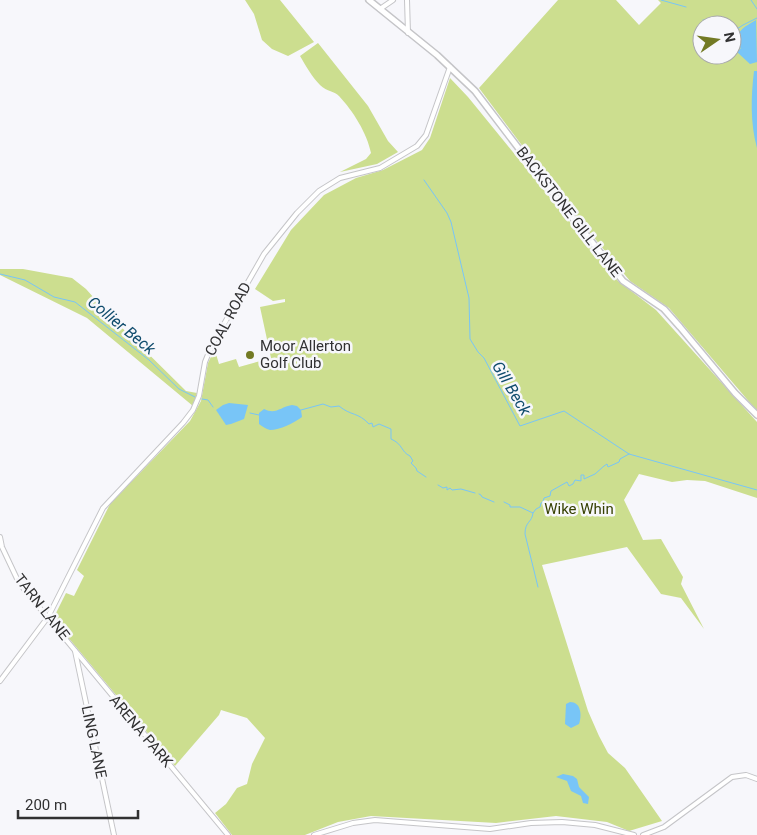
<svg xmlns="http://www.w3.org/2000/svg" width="757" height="835" viewBox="0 0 757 835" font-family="Roboto,sans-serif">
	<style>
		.green { fill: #ccde8f; fill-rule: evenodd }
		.water { fill: #78c5f7 }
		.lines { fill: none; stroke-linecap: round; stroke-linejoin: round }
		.stream { stroke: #78c5f7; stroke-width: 1 }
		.minor-casing { stroke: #c5c5c8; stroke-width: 6 }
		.tertiary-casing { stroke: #c5c5c8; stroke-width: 8 }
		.minor { stroke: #fff; stroke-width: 4 }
		.tertiary { stroke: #fff; stroke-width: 5 }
		.poi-dot { fill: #737a24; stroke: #f7f7fb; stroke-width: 2 }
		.labels { text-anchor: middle; stroke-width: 5; stroke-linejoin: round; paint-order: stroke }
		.street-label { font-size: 15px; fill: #313132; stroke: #f7f7fb }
		.poi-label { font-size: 15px; fill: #313132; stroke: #f7f7fb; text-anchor: start }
		.park-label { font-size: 15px; fill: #364002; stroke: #f7f7fb }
		.water-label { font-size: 16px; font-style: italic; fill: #104c6d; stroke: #f7f7fb }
	</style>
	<rect width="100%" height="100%" fill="#f7f7fb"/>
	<!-- green -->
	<g class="green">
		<polygon points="245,0 280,0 314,42 288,56 272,49 262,40 254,14"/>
		<path d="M558,0h58l23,25 22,-22 -3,-3h99v411l-88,-103 -39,-27 -68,-82 -83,-111zM702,25h30v30h-30z"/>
		<path d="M318,43l50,63 20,35 10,11 -21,12 -37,8 26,-13 5,-6c-4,-20 -18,-42 -32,-57 -4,-5 -12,-4 -19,-11 -8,-8 -14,-19 -20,-29z"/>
		<polygon points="450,78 468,97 618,281 656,310 757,422 757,498 705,481 687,480 672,482 639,474 624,500 643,540 661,539 683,577 681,584 704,629 681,598 661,594 627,547 542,565 588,711 599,736 608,753 625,768 662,821 629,831 607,822 556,816 496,823 371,816 338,822 305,835 232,835 215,813 226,804 237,788 247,784 252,764 265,738 247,718 221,710 219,715 175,766 57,624 55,615 66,593 74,596 84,576 77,570 110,504 190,421 201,401 208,363 222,334 216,354 219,364 236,359 239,367 271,358 260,307 285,302 285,299 273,301 255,289 291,230 324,195 356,178 383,170 422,150 430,138"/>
		<polygon points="0,269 23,269 72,278 86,289 111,317 186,391 197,393 193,406 87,318 0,275"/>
	</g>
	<!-- water -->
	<g class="water">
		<path d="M756,20l1,42 -7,2 -13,-12 4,-4 -5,-3c0,-14 8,-18 20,-25z"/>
		<path d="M754,71h3v77c-7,-25 -6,-52 -3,-77z"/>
		<polygon points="229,403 248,405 244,419 231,424 226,425 216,410 223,405"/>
		<path d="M292,405l5,1 4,4 1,7c-8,6 -22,13 -32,13 -4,-1 -8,-4 -11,-6v-11l5,-4c12,6 16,-2 28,-4z"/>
		<path d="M570,702c11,0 12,13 9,22l-8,4 -6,-4 1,-20z"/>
		<polygon points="563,774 573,776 577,779 579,787 589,797 588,804 583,803 581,796 571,791 567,781 556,777"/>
	</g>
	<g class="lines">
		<!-- stream -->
		<g class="stream">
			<polyline points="661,0 686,7"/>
			<polyline points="751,0 757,9"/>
			<polyline points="703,20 710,21 719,25"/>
			<polyline points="732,31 734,31 743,25 757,18"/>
			<polyline points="424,180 447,213 451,222 469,298 470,339 478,352 484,358 520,426 564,411 629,454 757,490"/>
			<polyline points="0,274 25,280 54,297 75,302 149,360 179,389 195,397"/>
			<polyline points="202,399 208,400 213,407"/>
			<path d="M301,410l22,-6 8,3 8,-1c12,10 19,6 30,18l3,-1 1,4 6,-3 12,5v10c12,5 10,13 19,17l3,5 -2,2 5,5 1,3 9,6"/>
			<polyline points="250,413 259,415"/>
			<polyline points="438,485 443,488 447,487 447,490 450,488 452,490 461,489 475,493"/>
			<polyline points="479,494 481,495 482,497 494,502"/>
			<polyline points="504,502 510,505 510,507 520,507 533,513 536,509 540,507 541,503 543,502 544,498 550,496 551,491 567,482 569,486 573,484 575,480 581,481 581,475 584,475 584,479 595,474 604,466 607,464 608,467 619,462 620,459 629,454"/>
			<path d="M533,513c-1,10 -8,8 -8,21l13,53"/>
		</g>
		<defs>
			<g id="minor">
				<polyline points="407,0 408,33"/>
				<polyline points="380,9 393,0"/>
				<polyline points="0,537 2,547 19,583 228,835"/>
				<polyline points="75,651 114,835"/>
				<polyline points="0,681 48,617 103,508 183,423 193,410 199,396 205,362 212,345 264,254 297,213 319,191 340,178 380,168 417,146 426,135 450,67"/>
				<polyline points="314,835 353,823 375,820 490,829 531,823 562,822 595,825 634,835"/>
				<polyline points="643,835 664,827 732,777 746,775 757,779"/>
			</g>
			<polyline id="tertiary" points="369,0 437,55 475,91 545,183 623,281 664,309 680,327 735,393 757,415"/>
		</defs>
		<!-- minor casing -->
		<use href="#minor" class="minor-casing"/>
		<!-- tertiary casing -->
		<use href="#tertiary" class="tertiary-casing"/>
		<!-- minor -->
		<use href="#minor" class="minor"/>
		<!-- tertiary -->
		<use href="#tertiary" class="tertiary"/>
	</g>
	<!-- markers -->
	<circle class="poi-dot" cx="250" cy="355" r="5"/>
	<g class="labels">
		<!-- street labels -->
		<g class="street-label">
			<text transform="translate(569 212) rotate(52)" y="5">BACKSTONE GILL LANE</text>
			<text transform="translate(228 319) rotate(-62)" y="5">COAL ROAD</text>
			<text transform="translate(42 607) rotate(52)" y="5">TARN LANE</text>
			<text transform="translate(141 731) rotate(50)" y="5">ARENA PARK</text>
			<text transform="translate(94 742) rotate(78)" y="5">LING LANE</text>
		</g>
		<!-- poi labels -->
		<g class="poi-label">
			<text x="260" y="351">Moor Allerton<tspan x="260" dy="17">Golf Club</tspan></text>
		</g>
		<!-- park labels -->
		<g class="park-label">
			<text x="579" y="514">Wike Whin</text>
		</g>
		<!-- water labels -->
		<g class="water-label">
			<text transform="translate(122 325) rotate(39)" y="6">Collier Beck</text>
			<text transform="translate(512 388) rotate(59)" y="6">Gill Beck</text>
		</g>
	</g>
	<!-- north arrow -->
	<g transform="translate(717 40) rotate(77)"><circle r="24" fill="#f7f7fb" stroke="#a8a8ab"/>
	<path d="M0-4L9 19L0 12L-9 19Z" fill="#737a24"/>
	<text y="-8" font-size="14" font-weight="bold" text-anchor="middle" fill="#313132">N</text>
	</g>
	<!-- scale -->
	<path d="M18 810v8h120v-8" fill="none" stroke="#313132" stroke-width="2.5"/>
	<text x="25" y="810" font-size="15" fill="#313132" stroke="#f7f7fb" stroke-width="4" paint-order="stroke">200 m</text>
</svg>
